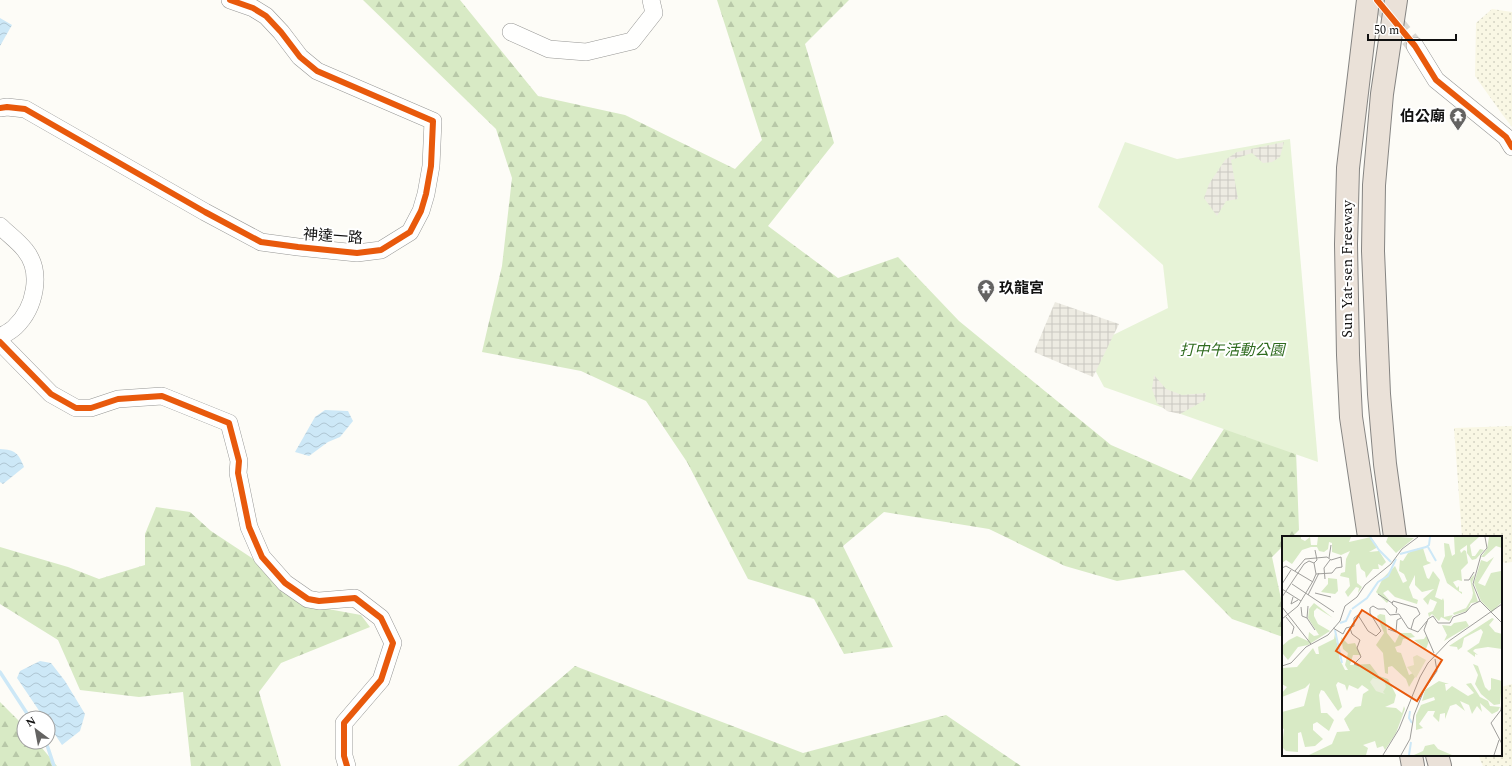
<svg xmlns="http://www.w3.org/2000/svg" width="1512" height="766" viewBox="0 0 1512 766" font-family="Spectral,'Noto Sans TC',serif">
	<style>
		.farmland { fill: url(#farmland-dots) }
		.forest { fill: url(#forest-firs) }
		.park { fill: #e7f3d7 }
		.plaza { fill: url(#plaza-grid) }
		.water { fill: url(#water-waves) }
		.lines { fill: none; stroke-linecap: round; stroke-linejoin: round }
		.stream { stroke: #cde8f7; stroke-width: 3.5 }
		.minor-tunnel { stroke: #dad9d4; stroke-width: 17; stroke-dasharray: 17 8; stroke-linecap: butt }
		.minor-casing { stroke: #979795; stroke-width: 18 }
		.highway-casing { stroke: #858482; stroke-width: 24 }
		.minor { stroke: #fffffe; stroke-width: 17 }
		.highway { stroke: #eae1d8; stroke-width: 22 }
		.cycleway-casing { stroke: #fff; stroke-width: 8 }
		.cycleway { stroke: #e8590c; stroke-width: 6 }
		.labels { text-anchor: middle; stroke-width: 4; stroke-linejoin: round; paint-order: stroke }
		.poi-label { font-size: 15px; font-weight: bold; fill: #111; stroke: #fff; text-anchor: end }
		.street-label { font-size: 15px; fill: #111; stroke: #fff }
		.park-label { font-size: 15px; font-style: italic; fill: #2f6b1f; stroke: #fff }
		.inset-river { fill: none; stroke: #cde8f7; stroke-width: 2 }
		.inset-road { fill: none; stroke: #9f9e9b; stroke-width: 1 }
		.view { fill: #e8590c; fill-opacity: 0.15; stroke: #e8590c; stroke-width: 2 }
		.inset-edge { fill: none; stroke: #111; stroke-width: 2 }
	</style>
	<defs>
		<pattern id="farmland-dots" width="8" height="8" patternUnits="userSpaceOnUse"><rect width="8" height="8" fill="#f9f7e4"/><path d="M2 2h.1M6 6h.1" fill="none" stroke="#d4d3c3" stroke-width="1.8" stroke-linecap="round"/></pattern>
		<pattern id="forest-firs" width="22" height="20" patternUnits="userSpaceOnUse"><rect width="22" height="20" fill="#d8eac5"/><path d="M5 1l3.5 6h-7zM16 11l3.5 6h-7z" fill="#b8c8a8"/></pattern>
		<pattern id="plaza-grid" width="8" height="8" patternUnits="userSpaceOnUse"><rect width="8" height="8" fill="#edebe2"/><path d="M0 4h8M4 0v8" fill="none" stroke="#cac8c1"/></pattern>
		<pattern id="water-waves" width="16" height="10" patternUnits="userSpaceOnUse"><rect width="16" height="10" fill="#cde8f7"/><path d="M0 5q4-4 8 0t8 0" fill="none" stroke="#afc6d3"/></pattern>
	</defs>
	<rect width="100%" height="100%" fill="#fdfcf7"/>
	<!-- farmland -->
	<g class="farmland">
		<polygon points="1492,9 1512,12 1512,127 1502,114 1475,76 1476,23"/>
		<polygon points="1512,426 1512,562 1505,563 1501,561 1501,537 1462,537 1454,428"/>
		<polygon points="1512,684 1512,766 1483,766 1478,755 1501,755 1501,687"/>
	</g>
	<!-- forest -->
	<g class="forest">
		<polygon points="363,0 460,0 538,96 625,115 735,169 762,140 717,0 849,0 805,44 834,143 768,226 838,278 898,257 959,321 1111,445 1191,480 1229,421 1296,451 1299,530 1292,537 1283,537 1283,546 1272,557 1283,608 1283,637 1232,619 1184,570 1117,581 1065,566 989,529 884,512 843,546 893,647 844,654 814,599 748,579 687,462 646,401 581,371 482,352 502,266 512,178 496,129"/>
		<polygon points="156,507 190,512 211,531 270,570 306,605 361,615 370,627 281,663 259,692 281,766 191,766 183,692 139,697 80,690 58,640 0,604 0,547 68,567 99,579 145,565 145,534"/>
		<polygon points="575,666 803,753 946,715 1021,766 458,766"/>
		<polygon points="0,702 24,726 24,742 37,742 57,766 0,766"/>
	</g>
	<!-- park -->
	<polygon class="park" points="1290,139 1318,462 1104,387 1095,370 1109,337 1168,308 1163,265 1098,207 1125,142 1177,159"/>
	<!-- plaza -->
	<g class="plaza">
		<polygon points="1284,142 1280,157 1272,162 1263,163 1252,153 1231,160 1238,199 1226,201 1217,216 1204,198 1209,184 1225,160 1237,152"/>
		<polygon points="1055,302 1119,324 1093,377 1034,352"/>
		<polygon points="1154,375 1166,389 1182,395 1206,393 1205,400 1180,414 1167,411 1157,403 1152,389"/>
	</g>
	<!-- water -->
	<g class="water">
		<polygon points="0,18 12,25 0,46"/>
		<polygon points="325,410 348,411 353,421 340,437 328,442 309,456 295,452 315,417"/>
		<path d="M0,449c16,1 18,4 24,18l-21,17 -3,-2z"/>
		<polygon points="40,661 51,663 65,681 85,714 80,731 62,745 48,724 48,718 44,718 17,678 20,671"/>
	</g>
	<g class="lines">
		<!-- stream -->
		<g class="stream">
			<polyline points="0,672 30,718"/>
			<polyline points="46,742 54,766"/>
		</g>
		<!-- minor-tunnel -->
		<polyline class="minor-tunnel" points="1377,0 1415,46"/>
		<defs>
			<g id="minor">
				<polyline points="511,32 549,49 586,52 632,41 654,13 651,0"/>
				<polyline points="1415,46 1436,80 1506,137 1512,147"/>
				<polyline points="0,108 7,107 25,109 205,212 261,242 298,247 357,253 381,250 410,232 421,211 426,194 431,166 433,121 317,71 300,57 281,32 266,16 253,8 230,0"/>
				<path d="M0,226c8,8 18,15 25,24 18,22 10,58 -10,77 -4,4 -10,7 -15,10"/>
				<polyline points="0,342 51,394 76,408 91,408 118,399 162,396 229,423 239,461 238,473 249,527 262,557 285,583 308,599 319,601 355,598 381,618 393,643 381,680 344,723 344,756 347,766"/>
			</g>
			<g id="highway">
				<polyline points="1368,0 1348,168 1346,244 1348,355 1351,417 1369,537"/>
				<polyline points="1395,537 1385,464 1379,394 1373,251 1374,185 1382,94 1396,0"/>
				<polyline points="1411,755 1413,766"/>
				<polyline points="1437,755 1440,766"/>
			</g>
		</defs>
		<!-- minor casing -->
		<use href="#minor" class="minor-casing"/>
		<!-- highway casing -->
		<use href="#highway" class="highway-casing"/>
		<!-- minor -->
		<use href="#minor" class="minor"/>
		<!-- highway -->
		<use href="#highway" class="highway"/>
		<defs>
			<g id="cycleway">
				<polyline points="1377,0 1415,46 1436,80 1506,137 1512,147"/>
				<polyline points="0,108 7,107 25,109 205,212 261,242 298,247 357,253 381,250 410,232 421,211 426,194 431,166 433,121 317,71 300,57 281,32 266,16 253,8 230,0"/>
				<polyline points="0,342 51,394 76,408 91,408 118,399 162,396 229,423 239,461 238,473 249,527 262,557 285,583 308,599 319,601 355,598 381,618 393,643 381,680 344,723 344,756 347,766"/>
			</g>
		</defs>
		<!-- cycleway casing -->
		<use href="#cycleway" class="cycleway-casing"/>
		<!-- cycleway -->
		<use href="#cycleway" class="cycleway"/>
	</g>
	<!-- icons -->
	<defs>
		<symbol id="temple-pin" viewBox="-11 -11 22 30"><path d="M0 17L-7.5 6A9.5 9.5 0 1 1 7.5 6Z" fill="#646362" stroke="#fff"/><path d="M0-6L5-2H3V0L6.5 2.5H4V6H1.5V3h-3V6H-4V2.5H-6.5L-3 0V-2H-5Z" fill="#fff"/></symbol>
	</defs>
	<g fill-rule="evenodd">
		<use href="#temple-pin" x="1448" y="106" width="20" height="27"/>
		<use href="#temple-pin" x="976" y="278" width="20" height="27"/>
	</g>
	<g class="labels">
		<!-- poi labels -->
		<g class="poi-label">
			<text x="1445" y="121">伯公廟</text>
			<text x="999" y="293" text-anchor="start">玖龍宮</text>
		</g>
		<!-- street labels -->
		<g class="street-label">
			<text transform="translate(333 236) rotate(4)" y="5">神達一路</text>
			<text transform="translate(1347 269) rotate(-90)" y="5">Sun Yat-sen Freeway</text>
		</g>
		<!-- park labels -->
		<g class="park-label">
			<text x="1232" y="355">打中午活動公園</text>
		</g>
	</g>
	<!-- overview -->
	<g transform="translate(1282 536)">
		<rect width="220" height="220" fill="#fdfcf7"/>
		<path d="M0,1h19v2l4,2 5,-4 1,8h6l1,-8h44h-11l-2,5 22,-5 7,10 -9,5 10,-1 7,11 -4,4 -4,-2 1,5h-6l-7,9 -1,-6 -4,-3 -2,-6 -3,2 1,18 5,4 -4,6 1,-5 -3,-1 -8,10 -3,-5 5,-6 -1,-8 -9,-2 1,-3 4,-1 1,-13 4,-8 -9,4 -9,-3v-9l-3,-1 -1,7 -4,3 -5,-1 -2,-4h-6l-9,3 -10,14 -6,-4 -4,3zM106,1h12l14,1 -18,15 -10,-11zM172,1h25l-9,8 2,11h3l5,-7 4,1 -8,9 -4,1 -5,-7v-8l-7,5 1,3 3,-3 2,1 2,12 -7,7 1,11 -4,-1 -5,2 4,6 2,-2v5l3,1v2l-15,-11 -6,-17 4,-10 -1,-13 5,1 3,12 3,-2zM207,1h13v11l-6,-2 -12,11h-3l6,-8zM137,12h4l4,13 4,2 -8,3 4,12 2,1 4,-8 7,9 -5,17 7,3 1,-2 1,3v16l9,-2 -4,6 -8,-4 -2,4 -7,-7 -3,3 -1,-4 5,-2 4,-9 -7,-3 -2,6 -5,-6 11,-10 -12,3 -7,-7v-10l-6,12 4,11 5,2 -1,4 -22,-7 -7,-7 -5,3 6,7 -2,3 -11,-11 7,-14 12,-12 8,17 4,-2 -3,-7 -5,-3 1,-11 3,1 5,-8zM212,21l-16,26 7,3 6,-13 10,-2 1,31 -10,10 -11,-11 -7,-18 7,-23 6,2zM193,38l-3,9 6,19 -7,1 -4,8 -13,4 -1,-2 13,-5 6,-10 1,-5 -3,-14zM46,42l9,1 1,12 -3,3 -14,-2 7,-8zM32,67l19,15 -16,-10 -3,3v5l4,8 12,7 -22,14 -10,2 -10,13 -5,-6 -1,-8 7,-6 8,-4 11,5 1,-9 5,4 5,-1 -11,-17 1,-9zM98,78l5,1 2,18 8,10 5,-10h11l4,4 -12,2 -2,6 -6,2 2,5 4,1 8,22 4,-2 2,4 -6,10 -3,-8 -14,-13 -4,1v7l-3,-1 -2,-20 -7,-8 8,-12 -7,-17zM210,82l2,1 -5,6 6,7 7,2v15l-14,-2 -13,2 -2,2 5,4 -3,-1v3l-8,-6 12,-8 4,-11 -2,-3 -17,9 -2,9 -4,3 -1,-3 -8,-1zM184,85l3,5 -25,15 3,-6 -5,-10 9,1 3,-3zM53,97l5,27 5,10h3l-3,-5 3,-12 -5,-4 -2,-12 7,7 7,-1 6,12h-8l-3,10 20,-1 9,12 9,3 8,16 -2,8 -9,4 11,1 6,5 2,-7 1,3 -9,24 -11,17 -2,-4 -6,2 -2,-7 -12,4 5,3 -2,7h-57l23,-11 5,-12 13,-1 -6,-12 11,-12 6,-1 2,-12 6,-4 -7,-5 -4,4 -9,-4 -2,6 -2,-6 -7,-3 -2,3 6,22 -4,4 -14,-20 -3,-1 -2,5 2,18h6l7,7 -5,11 -12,-9 -4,2v6l10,9 -8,7 -10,1 -4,-15 -3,1v19l-12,-1 -4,-4 2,-18 -2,-1v-16l22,-6 6,-23 -5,5 -23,9v-4l5,-6 -5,-3v-16l15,-1 16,-19 3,6h3l-1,-7 16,-8zM144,100l3,5 -3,8 -12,-9 10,-1zM191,128l5,2 7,21 4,4 2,-2v-11l11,3 -2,23 -6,1 -13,-11 -6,-10 3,-9zM157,145l10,3h-4l1,7 6,-5 16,10 6,-3 -8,-9 5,-1 9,14 8,4 2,5 10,1 -2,4 -6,3 -12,-11 2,9 -5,-6 -5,8 -3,-9 -9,-4 5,10 -9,-7 -6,2 -5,13v-6l-5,1 -1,8 -6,-6 2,-5h-7l-9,13 4,4 -7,2v-15l5,-10 14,-5 -1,-3 -12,4 3,-11zM152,208l4,5 14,6h-38l9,-4 2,-5z" fill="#d8eac5"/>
		<path d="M91,142l11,3 2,6 -3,5 2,2 -9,-3 -6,-9z" fill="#e9eedb"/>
		<path d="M135,119l9,5 -10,18 -9,-11 7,-2 -1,-8z" fill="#e7f3d7"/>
		<path class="inset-river" d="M88,1l9,13 12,12M146,11l8,14M118,18l26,-7 3,-2 1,-8M70,73l15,-11 11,-16 10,-6 8,-17M58,87l6,-2 5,-11M53,94l7,33M128,175l-1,7 3,5M127,219l2,-13"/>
		<path class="inset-road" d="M203,1l2,11 -6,7 -8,29 7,17 22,22M47,22l2,-13M32,27l3,-3 -2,-10M0,32l4,-2 27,16M13,35l10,-12 22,-2 4,3 10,-3 1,10 -6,1 -4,5 -16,1M43,43l-1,-11 6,-8M182,44h5l5,-8M0,48l9,-14M10,48l42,28M0,53l19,12M33,57l16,4M96,58l14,9M26,59l11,-22M0,61l22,-33 5,-3 5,2M11,61l-2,7 7,-4M26,70l-1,12 8,12M0,71l29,37M19,71l1,9 5,2M114,77l1,-5 -5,-4 1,-3 24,7 3,6 -6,5 -3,10M4,81l8,10 -2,7M0,83l16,-13 15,-25 3,-7 -2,-11M51,92l10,6 3,-6 8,-2v-8l4,-3 10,16 8,5 5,-5 -11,-18v-5l3,-2 5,3h7l5,6 9,-1 9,14 10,4 9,-11M68,92l2,6 8,6 -3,8 4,9 -7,7 5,2M106,93l8,3 1,-12 4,-2M152,117l-10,-23 4,-11 5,-3 5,7h12l3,-6 13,-5 6,-7 8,-4M0,130l9,-3 15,-16 22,-12 12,-14 5,-15 12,-9 8,-12 26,-21 11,-15 16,-12M220,166l-1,8 -10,13 11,21M101,219l16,-26 21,-52 8,-14 21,-22 53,-37M119,219l9,-16 4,-24 10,-25 13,-19 -2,-12M212,219l5,-15"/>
		<path class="view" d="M80,74l80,50 -25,41 -81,-50z"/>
		<rect width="220" height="220" class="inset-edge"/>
	</g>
	<!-- north arrow -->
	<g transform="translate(36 730) rotate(328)"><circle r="19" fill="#ffffff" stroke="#a0a0a0"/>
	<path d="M0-3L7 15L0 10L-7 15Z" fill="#646362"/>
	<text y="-6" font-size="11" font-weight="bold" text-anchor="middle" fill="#111111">N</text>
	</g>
	<!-- scale -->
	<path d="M1368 34v6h88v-6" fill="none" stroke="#111111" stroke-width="2"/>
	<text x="1374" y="34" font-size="12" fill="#111111" stroke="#ffffff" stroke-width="3" paint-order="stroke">50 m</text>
</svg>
